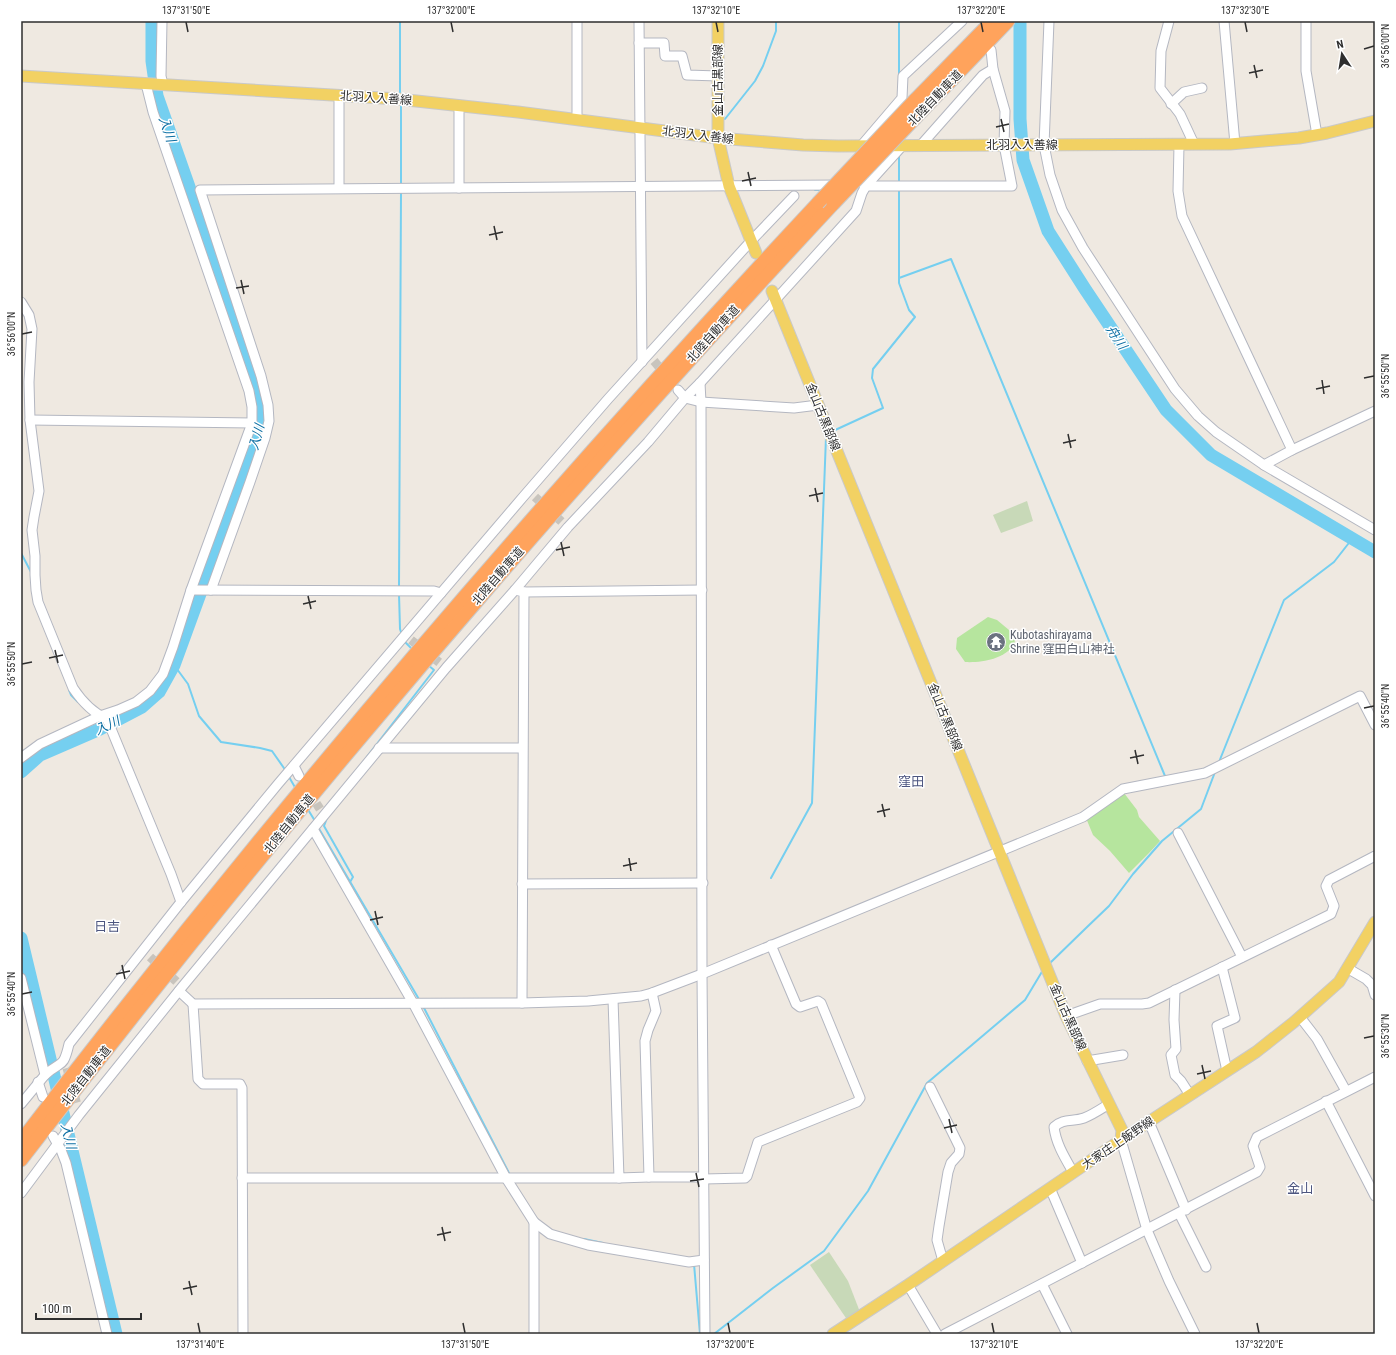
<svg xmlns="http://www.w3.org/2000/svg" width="1396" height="1355" viewBox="0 0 1396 1355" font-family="'Roboto Condensed','Noto Sans JP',sans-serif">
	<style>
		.green { fill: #b6e59e }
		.cemetery { fill: #c8d9b8 }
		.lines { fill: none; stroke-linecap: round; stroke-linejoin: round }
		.stream { stroke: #75cff0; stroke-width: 2 }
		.river { stroke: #75cff0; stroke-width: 13 }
		.minor-tunnel { stroke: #c8c4bd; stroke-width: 9; stroke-dasharray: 9 4.5; stroke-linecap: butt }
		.minor-casing { stroke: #b4b7c1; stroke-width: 11 }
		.major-casing { stroke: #c9c9c9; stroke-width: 13 }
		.highway-casing { stroke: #c9c9c9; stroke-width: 15 }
		.minor { stroke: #fff; stroke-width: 9 }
		.major { stroke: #f2d163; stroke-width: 11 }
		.highway { stroke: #ffa35c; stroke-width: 13 }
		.highway-bridge-casing { stroke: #c9c9c9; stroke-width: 15; stroke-linecap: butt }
		.highway-bridge { stroke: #ffa35c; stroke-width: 13 }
		.ticks { fill: none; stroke: #2e2e2e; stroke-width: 1.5 }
		.labels { text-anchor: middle; stroke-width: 3; stroke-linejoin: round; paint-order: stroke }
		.street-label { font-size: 12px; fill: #2e2e2e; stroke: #fff }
		.worship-label { font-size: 12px; fill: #5b616d; stroke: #fff; text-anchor: start }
		.water-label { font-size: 13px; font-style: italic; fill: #0d6fa3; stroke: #fff }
		.neighbourhood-label { font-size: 13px; fill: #4d5680; stroke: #fff }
		.neatline { fill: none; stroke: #2e2e2e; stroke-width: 1.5 }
		.ticks-label { font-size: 10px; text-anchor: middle; fill: #2e2e2e }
	</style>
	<rect width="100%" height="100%" fill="#efe9e1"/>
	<!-- green -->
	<g class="green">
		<path d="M988,617l9,3 18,15c0,3 0,7 -1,9 -8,15 -34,19 -49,18l-9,-13 1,-11z"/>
		<polygon points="1124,793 1137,810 1139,817 1160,841 1149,853 1129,873 1110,851 1093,835 1086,818"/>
	</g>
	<!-- cemetery -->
	<g class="cemetery">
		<polygon points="1027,501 1033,521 1001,533 993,515"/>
		<polygon points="829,1252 848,1281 860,1312 848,1321 810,1265"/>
	</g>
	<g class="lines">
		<!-- stream -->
		<g class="stream">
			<polyline points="400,21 400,95"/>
			<polyline points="899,21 899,76"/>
			<polyline points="401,104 401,185"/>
			<polyline points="725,119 755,81 763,66 776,31 776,21"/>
			<polyline points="899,184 899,154"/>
			<polyline points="815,190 824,190"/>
			<polyline points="192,194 198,194"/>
			<polyline points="899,278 951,259 1165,776"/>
			<polyline points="833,431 883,408 872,378 873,369 915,317 909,310 899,283 899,188"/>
			<polyline points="21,553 31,572"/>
			<polyline points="399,587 401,192"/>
			<polyline points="399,594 400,629 402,635"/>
			<polyline points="404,641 412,649"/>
			<polyline points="174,665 188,684 199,716 221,742 260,748 272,751 286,771"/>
			<polyline points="69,690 71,695 78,702"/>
			<polyline points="95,722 100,729"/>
			<polyline points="366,758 434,670 428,665"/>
			<polyline points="1219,762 1284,600 1334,562 1352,539"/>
			<polyline points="289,777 296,789"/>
			<polyline points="307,808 315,821"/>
			<polyline points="327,818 324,826 353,877 350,882"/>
			<polyline points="318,827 420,1001"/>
			<polyline points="771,878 812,803 826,437"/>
			<polyline points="1049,964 1085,929 1109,906 1133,874 1162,841 1201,809 1215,772"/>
			<polyline points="423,1006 510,1175"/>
			<polyline points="584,1239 603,1243"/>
			<polyline points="694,1264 700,1334"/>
			<polyline points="714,1334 773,1288 824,1251 868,1191 927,1083 1025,1000 1043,970"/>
		</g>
		<!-- river -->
		<g class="river">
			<polyline points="1020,21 1020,119 1023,160 1048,231 1085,289 1166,410 1211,455 1375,552"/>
			<polyline points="21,772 40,755 100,729 142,707 159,692 174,665 258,435 262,411 259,391 213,255 157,96 152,61 152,21"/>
			<polyline points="21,938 116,1334"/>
		</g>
		<!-- minor-tunnel -->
		<g class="minor-tunnel">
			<polyline points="654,361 666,375"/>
			<polyline points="535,497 562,522"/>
			<polyline points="411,640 440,663"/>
			<polyline points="309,792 320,809"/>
			<polyline points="150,957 177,982"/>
			<polyline points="67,1068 77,1105"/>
		</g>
		<defs>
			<g id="minor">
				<polyline points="162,21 161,76 163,85"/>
				<polyline points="639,21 642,362"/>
				<polyline points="1049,21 1044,145 1050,175 1062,210 1083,248 1175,389 1198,416 1216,432 1264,465 1375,530"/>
				<polyline points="1169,21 1161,51 1160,88 1180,114 1194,144"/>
				<polyline points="1224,21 1235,144"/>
				<polyline points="1306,21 1306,71 1317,135"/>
				<polyline points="639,43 664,43 665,56 682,56 687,75 718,76"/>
				<polyline points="339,95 339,188"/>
				<polyline points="1171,104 1184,92 1202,88"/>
				<polyline points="459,105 459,188"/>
				<polyline points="577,120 577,21"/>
				<polyline points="921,145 983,75 993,69"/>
				<polyline points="1179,145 1178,191 1182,216 1292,450"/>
				<polyline points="861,146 902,98 903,76 962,21"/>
				<polyline points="864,186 1012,186 1004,145 1005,111 993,69 991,50"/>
				<path d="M21,302l8,13 3,14 -3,53 1,38 9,71 -5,26 -2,13 3,26v19l1,15 2,12 35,86c8,12 20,25 34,31l64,155 10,28"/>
				<polyline points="700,383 701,402 702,974 705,1334"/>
				<polyline points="678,390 685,398 701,402 794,408 818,405"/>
				<polyline points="30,420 252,423"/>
				<polyline points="1264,465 1292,450 1375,411"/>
				<polyline points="191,590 434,591 441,593"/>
				<polyline points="211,590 250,482 265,438 269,421 268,405 261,376 200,190 837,185"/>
				<polyline points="515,590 524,592 522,1003"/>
				<polyline points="524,592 702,590"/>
				<polyline points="379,748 522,748"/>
				<polyline points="21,758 40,744 100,716 118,710 136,702 150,691 163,674 173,647 191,590 252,423 252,407 249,391 153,112 146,84"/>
				<polyline points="294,766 299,776"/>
				<polyline points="313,829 413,1003 506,1178 534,1222 550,1234 588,1245 689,1262 704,1260"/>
				<polyline points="1178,833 1242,957"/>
				<polyline points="522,884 703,883"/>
				<polyline points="1222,967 1235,1018 1217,1026 1227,1071"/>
				<polyline points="1347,968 1366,979 1372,985 1375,995"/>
				<polyline points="21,978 45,1075 21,1104"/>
				<polyline points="1175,990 1174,1020 1176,1049 1171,1055 1175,1075 1181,1081 1190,1095"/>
				<polyline points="179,991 193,1004 522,1003 588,1001 641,996 652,993 702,974 1083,817 1123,789 1205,773 1360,696 1375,725"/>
				<polyline points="652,993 656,1011 648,1030 645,1041 649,1177 704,1177"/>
				<polyline points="613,999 619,1178 649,1177"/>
				<polyline points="193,1004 198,1079 203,1084 240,1084 242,1088 243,1334"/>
				<polyline points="1066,1016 1100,1004 1142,1004 1149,1003 1331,914 1334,906 1326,886 1329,880 1375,856"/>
				<polyline points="1300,1017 1317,1039 1346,1091"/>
				<polyline points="1087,1061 1123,1055"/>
				<path d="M45,1075c16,-15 18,-5 24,-31l112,-142 97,-118 245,-287 85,-98 143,-158 43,-45"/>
				<polyline points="38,1082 43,1097"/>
				<polyline points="930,1087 960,1148 959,1154 951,1163 948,1172 939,1226 937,1240 943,1261"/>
				<polyline points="1326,1101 1375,1196"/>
				<polyline points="1149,1122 1186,1210"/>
				<polyline points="53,1136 61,1150 66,1163 107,1334"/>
				<polyline points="1121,1140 1147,1230 1169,1281 1195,1334"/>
				<path d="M1073,1172c-8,-14 -17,-28 -19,-45 9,-9 19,-5 30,-9 8,-3 17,-9 25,-14"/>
				<polyline points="242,1178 619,1178"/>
				<polyline points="704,1179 745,1178 747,1176 758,1142 857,1102 860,1098 821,1003 818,1001 800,1007 796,1004 771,945"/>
				<polyline points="1050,1188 1082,1263"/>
				<polyline points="21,1193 79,1115 182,987 446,668 515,590 568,527 648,442 685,398 700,383 856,211 862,193 866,186 903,145"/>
				<polyline points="1179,1213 1206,1267"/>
				<polyline points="534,1222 534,1334"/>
				<polyline points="1042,1284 1067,1334"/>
				<polyline points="908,1285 937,1334"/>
				<polyline points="945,1334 1257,1172 1260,1167 1253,1146 1257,1137 1375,1077"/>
			</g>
			<g id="major">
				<polyline points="718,21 718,138 729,186 756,253"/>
				<polyline points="21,76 398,99 518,112 718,138 803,145 838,146 1230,144 1299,138 1327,133 1375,121"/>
				<polyline points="772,291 1066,1016 1122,1130 1121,1140"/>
				<polyline points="833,1334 908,1285 1121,1140 1256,1052 1294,1022 1339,982 1375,922"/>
			</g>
			<g id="highway">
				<polyline points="915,100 992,21"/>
				<polyline points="915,118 1008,21"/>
				<path d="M21,1141c250,-326 517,-638 797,-938"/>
				<path d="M21,1160c255,-332 527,-650 812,-956"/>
			</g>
		</defs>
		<!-- minor casing -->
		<use href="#minor" class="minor-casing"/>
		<!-- major casing -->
		<use href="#major" class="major-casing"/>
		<!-- highway casing -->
		<use href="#highway" class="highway-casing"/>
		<!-- minor -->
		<use href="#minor" class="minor"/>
		<!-- major -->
		<use href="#major" class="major"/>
		<!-- highway -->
		<use href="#highway" class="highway"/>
		<defs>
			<g id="highway-bridge">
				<polyline points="818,203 915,100"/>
				<polyline points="833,204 915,118"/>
			</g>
		</defs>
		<!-- highway-bridge casing -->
		<use href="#highway-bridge" class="highway-bridge-casing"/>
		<!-- highway-bridge -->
		<use href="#highway-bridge" class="highway-bridge"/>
	</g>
	<!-- ticks -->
	<path class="ticks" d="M186,22l2,10M451,22l2,10M716,22l2,10M981,22l2,10M1245,22l2,10M1364,49l10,-3M1254,65l3,13M1249,73l14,-3M1001,119l3,13M996,127l13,-3M748,172l3,14M742,181l14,-3M494,226l3,14M489,235l14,-3M241,280l3,14M236,288l13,-2M22,334l10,-2M1364,378l10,-2M1322,380l2,14M1316,389l14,-3M1068,434l3,14M1063,443l13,-3M815,488l3,14M809,496l14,-3M561,542l3,14M556,550l14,-3M308,596l3,13M303,604l13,-3M55,650l3,13M49,658l14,-3M22,664l10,-2M1364,708l10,-2M1135,750l3,14M1130,758l14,-3M882,804l3,13M877,812l13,-3M629,858l2,13M623,866l14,-3M375,911l3,14M370,920l13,-3M122,965l3,14M116,974l14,-3M22,994l10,-2M1364,1038l10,-2M1202,1065l3,14M1197,1074l14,-3M949,1119l3,14M944,1128l13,-3M696,1173l3,14M690,1181l14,-2M442,1227l3,14M437,1235l14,-3M189,1281l3,14M183,1289l14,-3M198,1323l2,10M463,1323l2,10M728,1323l2,10M992,1323l2,10M1257,1323l2,10"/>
	<!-- icons -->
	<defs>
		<symbol id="temple-disc" viewBox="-11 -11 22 22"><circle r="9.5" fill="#6b7280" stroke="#fff"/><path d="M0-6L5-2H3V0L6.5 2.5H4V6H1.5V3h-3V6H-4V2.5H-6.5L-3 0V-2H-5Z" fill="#fff"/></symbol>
	</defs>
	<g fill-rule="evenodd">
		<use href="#temple-disc" x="985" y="631" width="22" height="22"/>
	</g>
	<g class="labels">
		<!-- street labels -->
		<g class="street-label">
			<text transform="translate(718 80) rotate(-90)" y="4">金山古黒部線</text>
			<text transform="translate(376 98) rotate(4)" y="4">北羽入入善線</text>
			<text transform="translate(935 98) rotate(-46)" y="4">北陸自動車道</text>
			<text transform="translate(698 135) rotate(7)" y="4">北羽入入善線</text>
			<text x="1022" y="149">北羽入入善線</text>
			<text transform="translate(713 334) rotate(-48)" y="4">北陸自動車道</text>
			<text transform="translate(823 417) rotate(68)" y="4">金山古黒部線</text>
			<text transform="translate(498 576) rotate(-49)" y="4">北陸自動車道</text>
			<text transform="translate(945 717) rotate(68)" y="4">金山古黒部線</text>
			<text transform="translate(289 824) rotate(-51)" y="4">北陸自動車道</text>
			<text transform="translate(1068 1017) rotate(66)" y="4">金山古黒部線</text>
			<text transform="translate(86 1076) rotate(-52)" y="4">北陸自動車道</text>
			<text transform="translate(1118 1143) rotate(-34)" y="4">大家庄上飯野線</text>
		</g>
		<!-- worship labels -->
		<g class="worship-label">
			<text x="1010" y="639">Kubotashirayama<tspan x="1010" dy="14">Shrine 窪田白山神社</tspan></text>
		</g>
		<!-- water labels -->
		<g class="water-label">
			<text transform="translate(168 129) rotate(71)" y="5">入川</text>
			<text transform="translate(1117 337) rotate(56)" y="5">舟川</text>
			<text transform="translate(256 437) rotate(-75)" y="5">入川</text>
			<text transform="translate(107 725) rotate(-25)" y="5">入川</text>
			<text transform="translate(69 1136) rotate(76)" y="5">入川</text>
		</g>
		<!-- neighbourhood labels -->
		<g class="neighbourhood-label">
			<text x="911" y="786">窪田</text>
			<text x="107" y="931">日吉</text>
			<text x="1300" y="1193">金山</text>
		</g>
	</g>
	<!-- border -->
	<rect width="1396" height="1355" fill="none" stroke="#ffffff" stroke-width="44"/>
	<!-- north arrow -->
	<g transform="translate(1342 54) rotate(348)" stroke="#ffffff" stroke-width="3" paint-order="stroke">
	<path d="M0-3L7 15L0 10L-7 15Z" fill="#2e2e2e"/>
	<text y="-6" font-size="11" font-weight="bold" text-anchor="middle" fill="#2e2e2e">N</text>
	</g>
	<!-- scale -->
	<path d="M36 1313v6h105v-6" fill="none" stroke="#2e2e2e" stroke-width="2"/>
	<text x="42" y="1313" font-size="12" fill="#2e2e2e" stroke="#ffffff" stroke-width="3" paint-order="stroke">100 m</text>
	<rect x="22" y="22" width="1352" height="1311" class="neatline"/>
	<g class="ticks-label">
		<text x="186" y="14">137°31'50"E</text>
		<text x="451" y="14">137°32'00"E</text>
		<text x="716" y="14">137°32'10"E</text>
		<text x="981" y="14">137°32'20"E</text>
		<text x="1245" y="14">137°32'30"E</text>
		<text transform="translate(1385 46) rotate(-90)" y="4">36°56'00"N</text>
		<text transform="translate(11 334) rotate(-90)" y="4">36°56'00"N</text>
		<text transform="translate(1385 376) rotate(-90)" y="4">36°55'50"N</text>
		<text transform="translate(11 664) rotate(-90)" y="4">36°55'50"N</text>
		<text transform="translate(1385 706) rotate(-90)" y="4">36°55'40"N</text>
		<text transform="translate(11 994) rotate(-90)" y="4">36°55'40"N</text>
		<text transform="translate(1385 1036) rotate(-90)" y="4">36°55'30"N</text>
		<text x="200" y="1348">137°31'40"E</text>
		<text x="465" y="1348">137°31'50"E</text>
		<text x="730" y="1348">137°32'00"E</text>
		<text x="994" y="1348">137°32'10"E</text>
		<text x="1259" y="1348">137°32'20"E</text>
	</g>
</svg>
